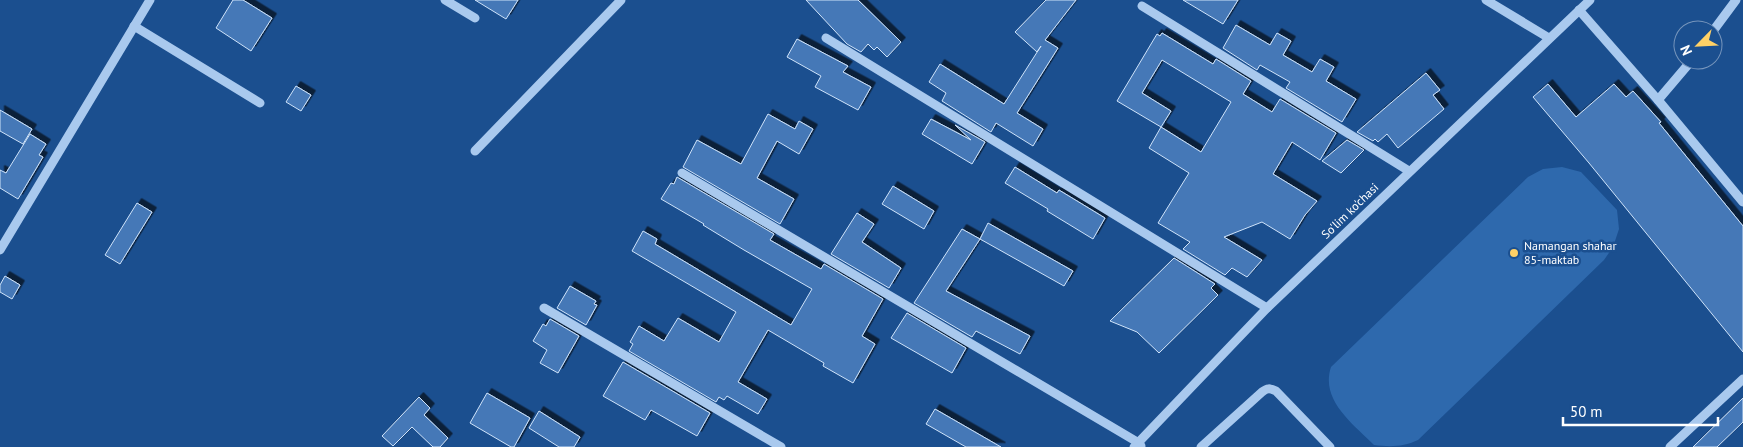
<svg xmlns="http://www.w3.org/2000/svg" width="1743" height="447" viewBox="0 0 1743 447" font-family="'PT Sans',sans-serif">
	<style>
		.green { fill: #2e69ad }
		.building { fill: #4478b7; stroke: #cfe3fa; fill-rule: evenodd; filter: url(#shadow) }
		.lines { fill: none; stroke-linecap: round; stroke-linejoin: round }
		.minor { stroke: #a9c9ee; stroke-width: 9 }
		.poi-dot { fill: #ffd166; stroke: #1b4f8f; stroke-width: 2 }
		.labels { text-anchor: middle; stroke-width: 5; stroke-linejoin: round; paint-order: stroke }
		.street-label { font-size: 12px; fill: #fff; stroke: #1b4f8f }
		.poi-label { font-size: 12px; fill: #fff; stroke: #1b4f8f; text-anchor: start }
	</style>
	<defs>
		<filter id="shadow"><feDropShadow dx="4.5" dy="-4.5" stdDeviation="0" flood-color="#0009"/></filter>
	</defs>
	<rect width="100%" height="100%" fill="#1b4f8f"/>
	<!-- green -->
	<path class="green" d="M1562,167l19,5 36,38 2,19 -6,18 -9,13 -186,180c-15,7 -28,7 -44,5 -21,-21 -54,-45 -43,-78l197,-190 15,-8z"/>
	<!-- building -->
	<g class="building">
		<polygon points="233,0 243,0 272,18 251,51 216,28"/>
		<polygon points="475,0 518,0 506,19"/>
		<polygon points="806,0 858,0 901,42 887,57 877,47 874,50 868,44 861,52 847,44"/>
		<polygon points="1046,0 1076,0 1045,40 1058,48 1017,113 1043,129 1033,146 996,123 991,132 942,101 946,93 929,82 940,64 1004,104 1041,46 1037,52 1015,32"/>
		<polygon points="1183,0 1238,0 1223,24"/>
		<polygon points="1236,25 1270,45 1277,33 1291,41 1283,55 1312,72 1320,59 1334,67 1326,81 1356,99 1342,122 1286,88 1290,82 1260,65 1257,70 1223,48"/>
		<path d="M1162,33l51,31 3,-5 35,22 -8,13 29,18 8,-13 56,34 -16,27 -28,-18 -19,32 44,27 -12,14 -15,24 -28,-17 -38,15 38,23 -15,17 -15,-9 -7,7 -42,-26 7,-7 -32,-19 31,-50 -40,-25 12,-21 -44,-26 40,-67 3,2zM1162,60l69,42 -30,50 -40,-25 10,-16 -29,-18z"/>
		<polygon points="797,39 848,66 843,72 871,87 858,110 815,87 821,76 787,57"/>
		<polygon points="1426,73 1440,90 1433,95 1444,109 1398,148 1387,134 1378,142 1375,139 1373,141 1357,132"/>
		<polygon points="1548,84 1576,117 1614,84 1626,97 1633,91 1661,122 1659,123 1743,226 1743,352 1589,163 1533,97"/>
		<polygon points="296,86 311,95 301,111 286,102"/>
		<polygon points="0,110 32,129 23,144 0,131"/>
		<polygon points="768,114 795,129 799,121 813,129 799,154 777,141 757,178 794,199 780,224 683,167 697,140 741,164"/>
		<polygon points="931,119 971,140 955,125 985,142 972,164 922,134"/>
		<polygon points="30,134 46,144 39,155 43,157 18,199 0,188 0,170 6,173"/>
		<polygon points="1347,140 1364,150 1341,173 1322,161"/>
		<polygon points="1015,167 1057,193 1059,190 1105,218 1093,239 1047,211 1048,209 1005,183"/>
		<polygon points="677,177 774,234 770,240 821,269 824,264 883,299 862,336 875,344 853,383 823,366 824,363 768,330 738,382 767,399 758,414 727,396 724,400 719,397 716,402 629,351 633,344 630,342 639,326 664,341 678,318 719,342 736,312 632,251 643,231 657,239 655,244 791,325 812,289 744,250 703,225 704,224 661,199 671,183 674,184"/>
		<polygon points="893,186 934,211 924,229 882,204"/>
		<polygon points="137,203 152,212 120,264 105,255"/>
		<polygon points="857,213 874,224 862,242 901,268 889,288 831,254"/>
		<polygon points="988,223 1073,271 1064,286 980,239"/>
		<polygon points="962,229 980,239 946,291 1030,336 1020,354 976,331 972,337 914,303"/>
		<polygon points="1174,258 1215,284 1211,288 1218,295 1159,353 1137,332 1110,321"/>
		<polygon points="5,276 20,285 12,299 0,292 0,285"/>
		<polygon points="570,286 596,301 594,304 597,305 586,325 557,308"/>
		<polygon points="907,313 966,348 952,373 891,338"/>
		<polygon points="550,319 579,336 558,373 540,363 547,350 533,341 543,324 546,326"/>
		<polygon points="623,362 710,413 697,436 651,410 645,420 603,396"/>
		<polygon points="487,393 530,418 514,447 511,447 470,423"/>
		<polygon points="419,397 430,408 424,415 448,438 440,447 433,447 412,427 393,446 382,436"/>
		<polygon points="1743,398 1743,422 1717,447 1693,447"/>
		<polygon points="935,409 1001,447 966,447 926,424"/>
		<polygon points="539,411 580,437 574,447 559,447 529,428"/>
	</g>
	<g class="lines">
		<!-- minor -->
		<g class="minor">
			<polyline points="445,0 475,18"/>
			<polyline points="1486,0 1549,38"/>
			<polyline points="1142,6 1409,171"/>
			<polyline points="1579,10 1658,100 1743,202"/>
			<polyline points="134,26 260,103"/>
			<polyline points="1713,31 1736,0"/>
			<polyline points="826,38 1267,308"/>
			<polyline points="1658,100 1692,60"/>
			<polyline points="475,151 621,0"/>
			<polyline points="682,173 1139,443 1141,446"/>
			<polyline points="0,250 150,0"/>
			<polyline points="544,308 781,447"/>
			<polyline points="1134,447 1267,308 1590,0"/>
			<path d="M1201,447l61,-55c5,-4 8,-4 14,-1l54,56"/>
			<polyline points="1670,447 1743,379"/>
		</g>
	</g>
	<!-- markers -->
	<circle class="poi-dot" cx="1514" cy="253" r="5"/>
	<g class="labels">
		<!-- street labels -->
		<g class="street-label">
			<text transform="translate(1350 211) rotate(-44)" y="4">So'lim ko'chasi</text>
		</g>
		<!-- poi labels -->
		<g class="poi-label">
			<text x="1524" y="250">Namangan shahar<tspan x="1524" dy="14">85-maktab</tspan></text>
		</g>
	</g>
	<!-- north arrow -->
	<g transform="translate(1698 45) rotate(246)"><circle r="24" fill="#1b4f8f" stroke="#7695bc"/>
	<path d="M0-4L9 19L0 12L-9 19Z" fill="#ffd166"/>
	<text y="-8" font-size="14" font-weight="bold" text-anchor="middle" fill="#ffffff">N</text>
	</g>
	<!-- scale -->
	<path d="M1563 417v8h155v-8" fill="none" stroke="#ffffff" stroke-width="2.5"/>
	<text x="1570" y="417" font-size="15" fill="#ffffff" stroke="#1b4f8f" stroke-width="4" paint-order="stroke">50 m</text>
</svg>
